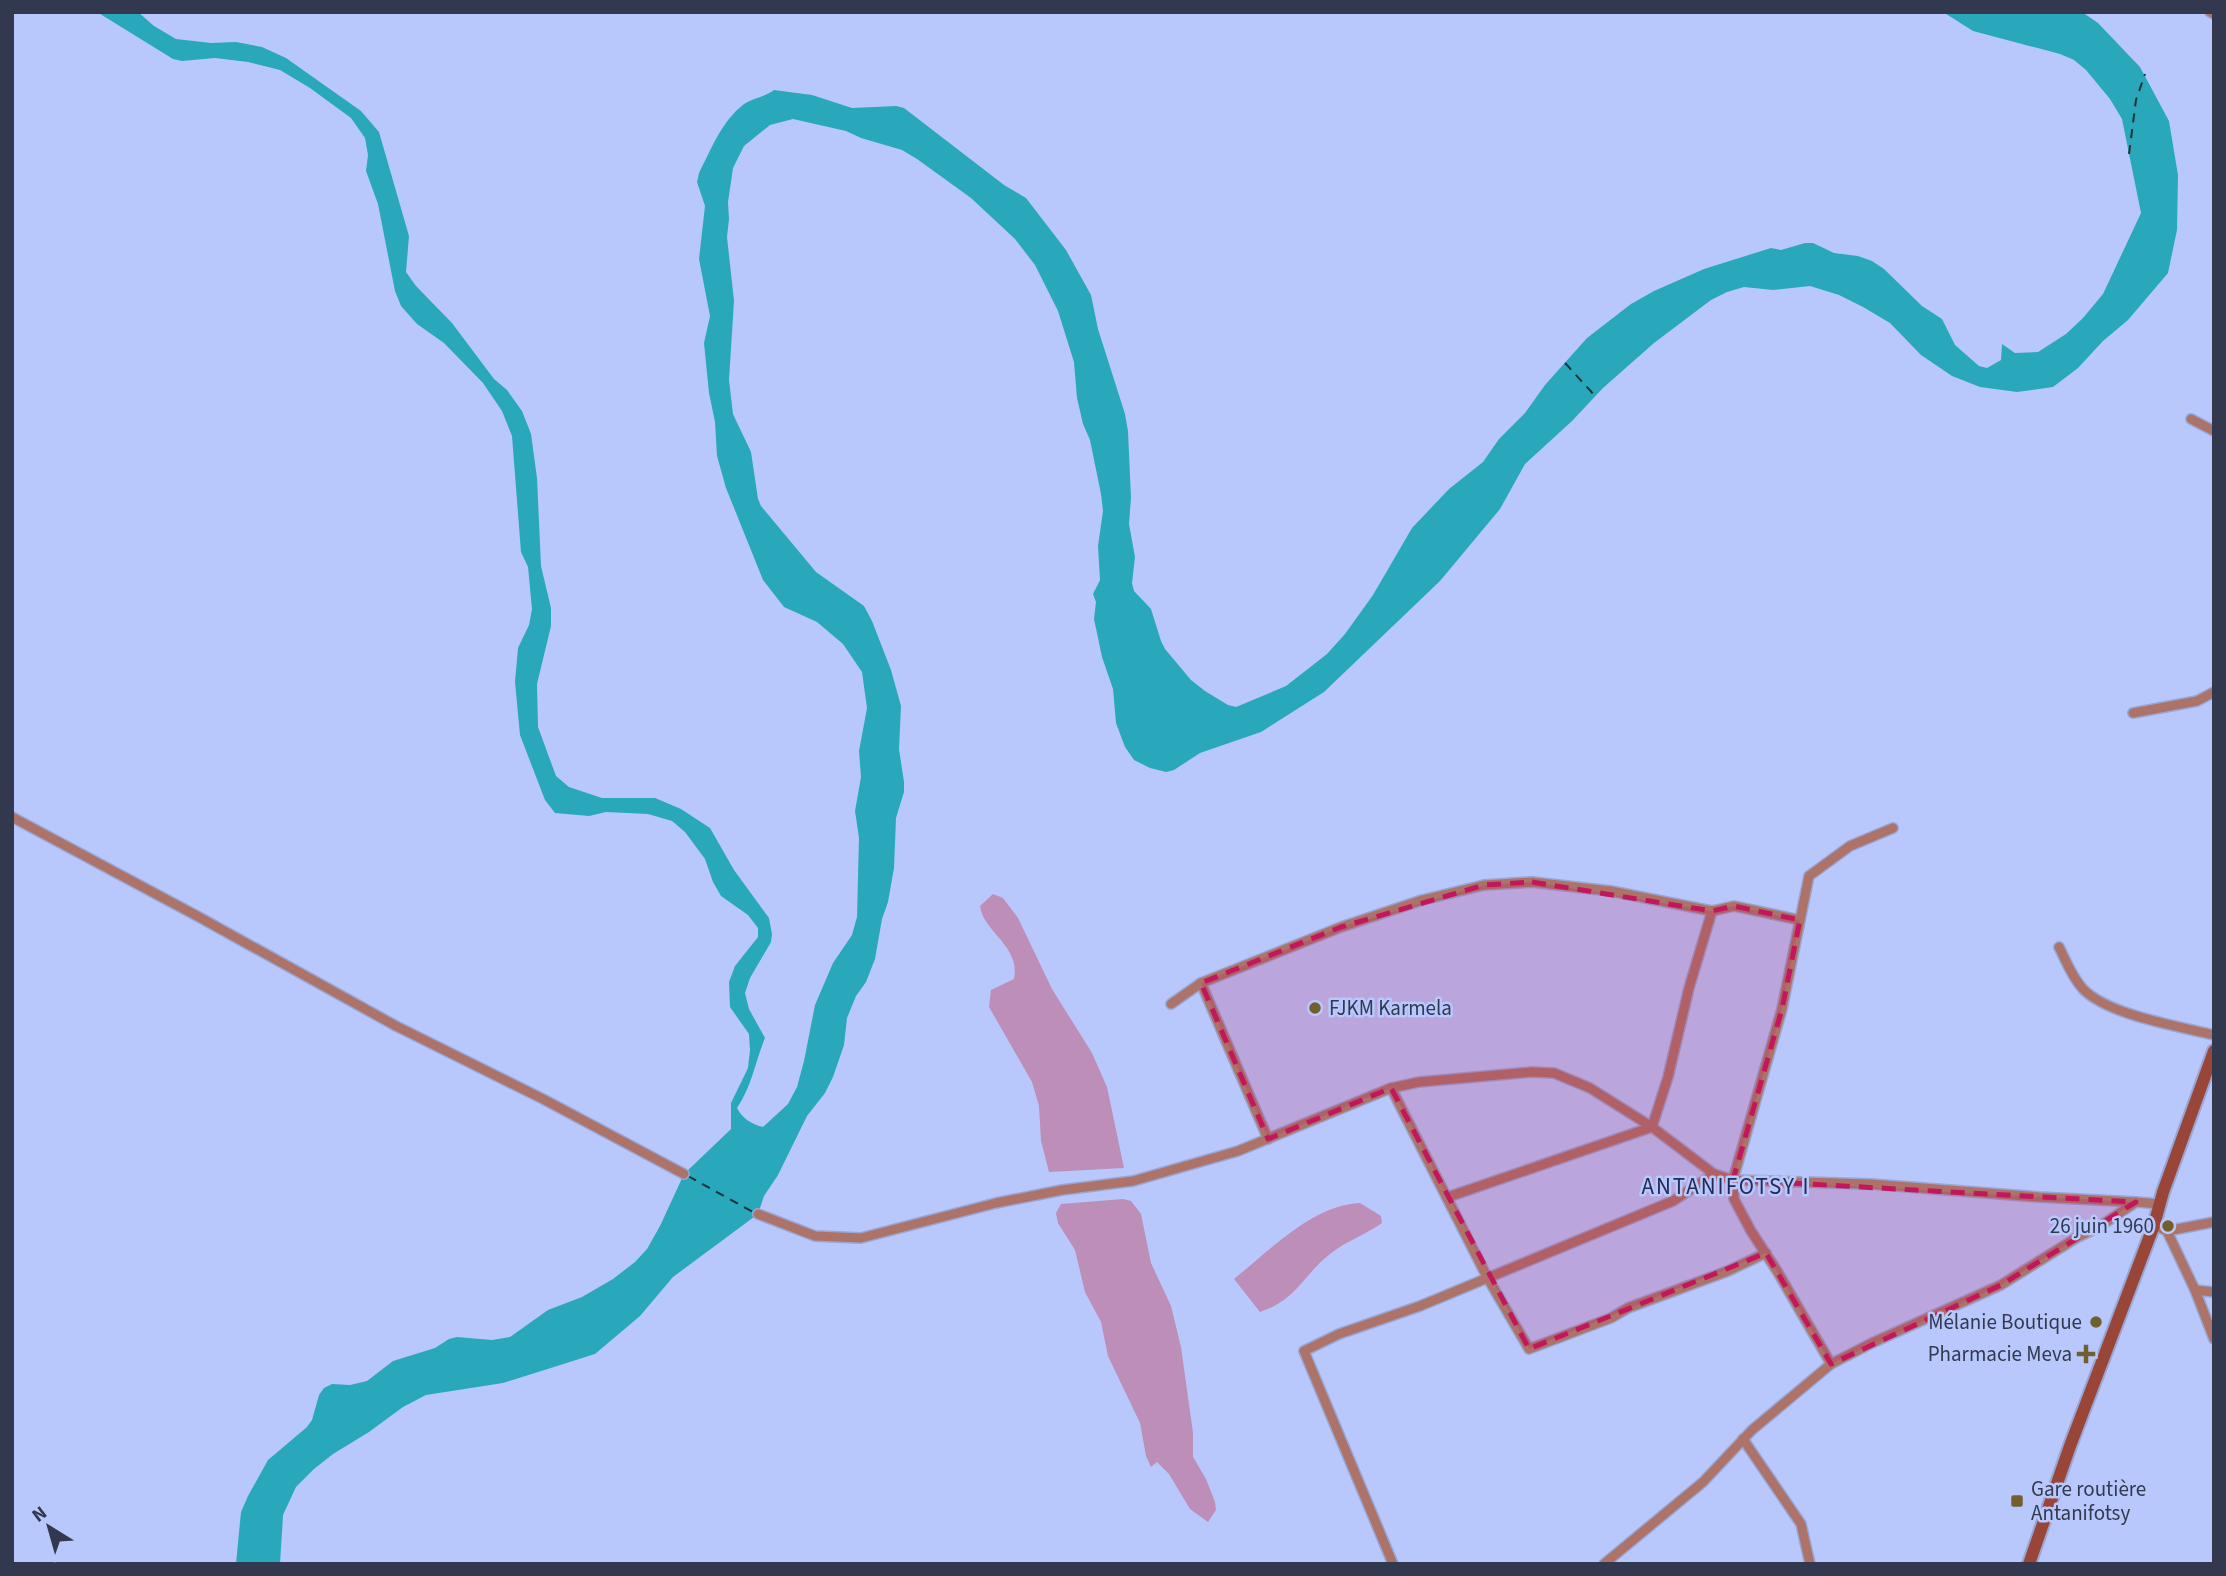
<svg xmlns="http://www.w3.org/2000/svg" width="2226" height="1576" viewBox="0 0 2226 1576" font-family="'Source Sans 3',sans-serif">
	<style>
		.green { fill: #bd8eb7 }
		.water { fill: #29a8bb }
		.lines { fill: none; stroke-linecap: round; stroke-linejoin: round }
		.ferry { stroke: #1d3236; stroke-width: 2; stroke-dasharray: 9 7; stroke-linecap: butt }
		.minor-casing { stroke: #98a6d3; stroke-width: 12 }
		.secondary-casing { stroke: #98a6d3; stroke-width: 16 }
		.minor { stroke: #ad7369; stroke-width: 9 }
		.secondary { stroke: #994639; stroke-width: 12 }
		.marked { fill: #c2185b; fill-opacity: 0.2; stroke: #c2185b; stroke-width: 5; stroke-dasharray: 14 9; stroke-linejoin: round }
		.poi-dot { fill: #71602e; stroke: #b8c8fd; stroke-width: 2.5 }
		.labels { text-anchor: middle; stroke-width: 5; stroke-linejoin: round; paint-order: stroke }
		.poi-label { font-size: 21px; fill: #32394e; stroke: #b8c8fd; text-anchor: end }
		.neighbourhood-label { font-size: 23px; letter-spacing: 2px; fill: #222d57; stroke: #b8c8fd }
	</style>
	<rect width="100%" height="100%" fill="#b8c8fd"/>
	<!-- green -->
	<g class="green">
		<path d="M993,894l10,4 15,20 34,71 40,64 15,34 17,81 -75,4 -8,-31 -2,-35 -7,-24 -43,-75 2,-17 23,-11c7,-33 -31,-47 -34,-73z"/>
		<polygon points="1123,1199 1131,1201 1141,1214 1151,1263 1171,1306 1181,1347 1193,1433 1193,1457 1206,1479 1215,1502 1216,1510 1208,1522 1190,1509 1169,1474 1157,1462 1151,1467 1146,1456 1140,1423 1108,1356 1101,1322 1085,1292 1075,1250 1058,1223 1056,1213 1061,1204"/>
		<path d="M1360,1203l21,13 1,7c-17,12 -36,18 -52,31 -28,22 -32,45 -70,58l-26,-33c36,-29 79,-74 126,-76z"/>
	</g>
	<!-- water -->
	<path class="water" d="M97,12h41l16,14 22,13 35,4 25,-1 26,5 24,11 75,53 18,21 30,104 -3,36 10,14 36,37 42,56 13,11 15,21 9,23 6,44 4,88 10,42v18l-14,58 1,43 18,49 13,11 33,11h53l26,11 29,19 24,42 35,48 3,16 -1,8 -21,36 -5,15 4,16 16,29c-10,24 -13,48 -28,70 5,10 14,16 26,19l25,-23 9,-17 7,-26 11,-56 18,-42 19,-28 5,-18 2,-79 -4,-27 6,-34 -2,-26 8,-43 -5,-36 -19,-28 -26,-22 -33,-15 -21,-27 -37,-92 -9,-32 -2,-34 -6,-29 -5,-50 6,-27 -11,-57 6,-53 -8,-24 2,-9c13,-25 22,-51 45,-69 9,-6 21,-7 30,-14l38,5 40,13 44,-2 8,2 100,77 22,13 40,52 25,45 7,34 27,85 3,17 3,67 -2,26 6,33 -3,26 2,8 17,18 10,32 4,8 26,31 14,11 23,14 8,2 50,-21 41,-32 18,-20 28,-39 39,-67 37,-39 34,-27 16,-23 26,-26 20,-28 42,-47 44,-34 23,-13 50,-22 67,-21 10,2 24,-7h8l21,10 24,3 14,5 12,8 38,37 20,13 13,26 24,21 8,2 14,-8 1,-16 13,9 23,-1 28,-18 17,-16 20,-24 38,-81 -19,-94 -12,-20 -24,-29 -12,-10 -14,-6 -87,-23 -30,-19h139l16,11 42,44 29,54 9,54 -1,55 -9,43 -40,47 -25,21 -25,27 -25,19 -36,5 -37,-5 -28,-11 -31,-21 -31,-32 -27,-16 -24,-12 -29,-9 -37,4 -29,-3 -17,5 -16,8 -57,43 -51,45 -31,33 -47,43 -25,45 -60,72 -116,111 -63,40 -61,21 -26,17 -8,2 -16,-4 -16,-8 -9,-13 -9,-24 -3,-34 -11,-32 -8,-38 2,-17 -3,-8 7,-14 -2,-34 5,-35 -2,-17 -11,-54 -7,-16 -6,-26 -3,-36 -16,-51 -23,-46 -20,-26 -44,-41 -54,-39 -15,-9 -41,-12 -15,-7 -53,-12 -23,6 -26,21 -11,22 -5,34 1,17 -2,18 7,64 -5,79 4,34 18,38 7,47 3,7 55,66 48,34 8,15 19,49 10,36 -2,43 5,33v10l-8,26 -2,50 -6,34 -6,17 -7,40 -9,23 -10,14 -9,22 -3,27 -11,32 -8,16 -18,23 -29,59 -14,21 -6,18 -85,63 -33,39 -45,38 -92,29 -77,12 -23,12 -34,25 -36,22 -19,15 -18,18 -13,28 -3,49h-44l5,-52 7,-16 20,-36 39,-33 5,-7 7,-25 5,-7 8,-4 18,1 17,-4 26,-20 42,-13 14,-9 8,-2 35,3 18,-3 38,-27 34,-13 31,-18 22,-17 12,-13 13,-23 24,-52 47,-45v-26l17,-35 2,-18 -1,-16 -19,-27 -1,-25 6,-16 23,-29v-9l-10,-13 -27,-19 -8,-14 -8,-23 -20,-27 -13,-11 -24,-7 -42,-2 -17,4 -34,-3 -10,-13 -25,-65 -5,-53 3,-34 11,-23 3,-16 -4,-42 -7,-15 -9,-116 -10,-25 -19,-28 -39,-40 -27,-19 -16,-18 -6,-15 -17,-87 -12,-33 2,-16 -3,-17 -14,-20 -41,-30 -30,-18 -32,-8 -33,-4 -33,3 -9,-2z"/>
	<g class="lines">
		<!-- ferry -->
		<g class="ferry">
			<polyline points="2129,154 2136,100 2145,74"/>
			<polyline points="1565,363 1596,397"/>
			<polyline points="688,1176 753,1212"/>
		</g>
		<defs>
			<g id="minor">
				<polyline points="2210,12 2214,14"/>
				<polyline points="2191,419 2214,431"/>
				<polyline points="2133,713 2197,701 2214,692"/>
				<polyline points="12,817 199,917 396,1026 543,1099 684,1174"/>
				<path d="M2059,947c7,14 13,30 24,42 25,26 95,37 131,46"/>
				<polyline points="1201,983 1268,1139"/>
				<polyline points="1171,1004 1201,983 1341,927 1422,900 1484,885 1532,882 1611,891 1712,911 1734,906 1800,920"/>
				<polyline points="1391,1088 1487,1277 1529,1349 1611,1318 1628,1308 1728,1271 1766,1253"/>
				<polyline points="1448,1197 1652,1127 1668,1077 1689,988 1712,911"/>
				<polyline points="758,1214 815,1236 861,1238 996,1203 1062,1190 1133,1181 1238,1151 1391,1088 1419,1082 1532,1072 1554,1073 1590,1088 1652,1127 1714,1174 1733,1180 1871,1184 2039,1197 2136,1202"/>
				<polyline points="2154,1225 2167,1231 2195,1290 2214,1339"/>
				<polyline points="2167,1231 2214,1222"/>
				<polyline points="2195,1290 2214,1292"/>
				<polyline points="1831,1364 1777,1271 1751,1231 1734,1199 1733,1180 1782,1009 1809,876 1850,846 1893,828"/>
				<polyline points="1743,1439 1801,1524 1810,1564"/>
				<polyline points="1393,1564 1304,1351 1339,1334 1420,1306 1673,1201 1714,1174"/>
				<polyline points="1604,1564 1703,1482 1752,1430 1831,1364 1872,1343 2001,1285 2078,1237 2099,1227 2136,1202 2159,1204"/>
			</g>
			<polyline id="secondary" points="2029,1564 2070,1446 2154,1225 2163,1192 2214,1051"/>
		</defs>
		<!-- minor casing -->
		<use href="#minor" class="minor-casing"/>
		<!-- secondary casing -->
		<use href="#secondary" class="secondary-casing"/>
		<!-- minor -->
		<use href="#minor" class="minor"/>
		<!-- secondary -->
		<use href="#secondary" class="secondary"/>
	</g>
	<!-- marked area -->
	<path class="marked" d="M1532,882l180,29 22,-5 66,14 -18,89 -49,171 403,22 -135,83 -170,79 -65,-111 -237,96 -138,-261 -123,51 -67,-156 140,-56 143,-42z"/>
	<!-- markers -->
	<g class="poi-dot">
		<circle cx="1315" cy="1008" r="7"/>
		<circle cx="2168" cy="1226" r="7"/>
		<circle cx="2096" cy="1322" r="7"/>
		<path d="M2082.5 1343.5h7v7h7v7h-7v7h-7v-7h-7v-7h7z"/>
		<rect x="2010" y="1494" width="14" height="14" rx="3.5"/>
	</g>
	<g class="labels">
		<!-- poi labels -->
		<g class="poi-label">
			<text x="1329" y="1015" text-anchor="start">FJKM Karmela</text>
			<text x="2154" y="1233">26 juin 1960</text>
			<text x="2082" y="1329">Mélanie Boutique</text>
			<text x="2072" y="1361">Pharmacie Meva</text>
			<text x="2031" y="1496" text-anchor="start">Gare routière<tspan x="2031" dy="24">Antanifotsy</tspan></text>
		</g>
		<!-- neighbourhood labels -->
		<g class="neighbourhood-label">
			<text x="1726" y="1194">ANTANIFOTSY I</text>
		</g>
	</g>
	<!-- border -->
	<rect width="2226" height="1576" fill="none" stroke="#32394e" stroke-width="28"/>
	<!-- north arrow -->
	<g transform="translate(49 1527) rotate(323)" stroke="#b8c8fd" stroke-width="5" paint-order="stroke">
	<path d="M0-5L12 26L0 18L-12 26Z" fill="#32394e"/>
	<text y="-10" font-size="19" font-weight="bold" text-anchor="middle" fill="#32394e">N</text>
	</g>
</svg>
